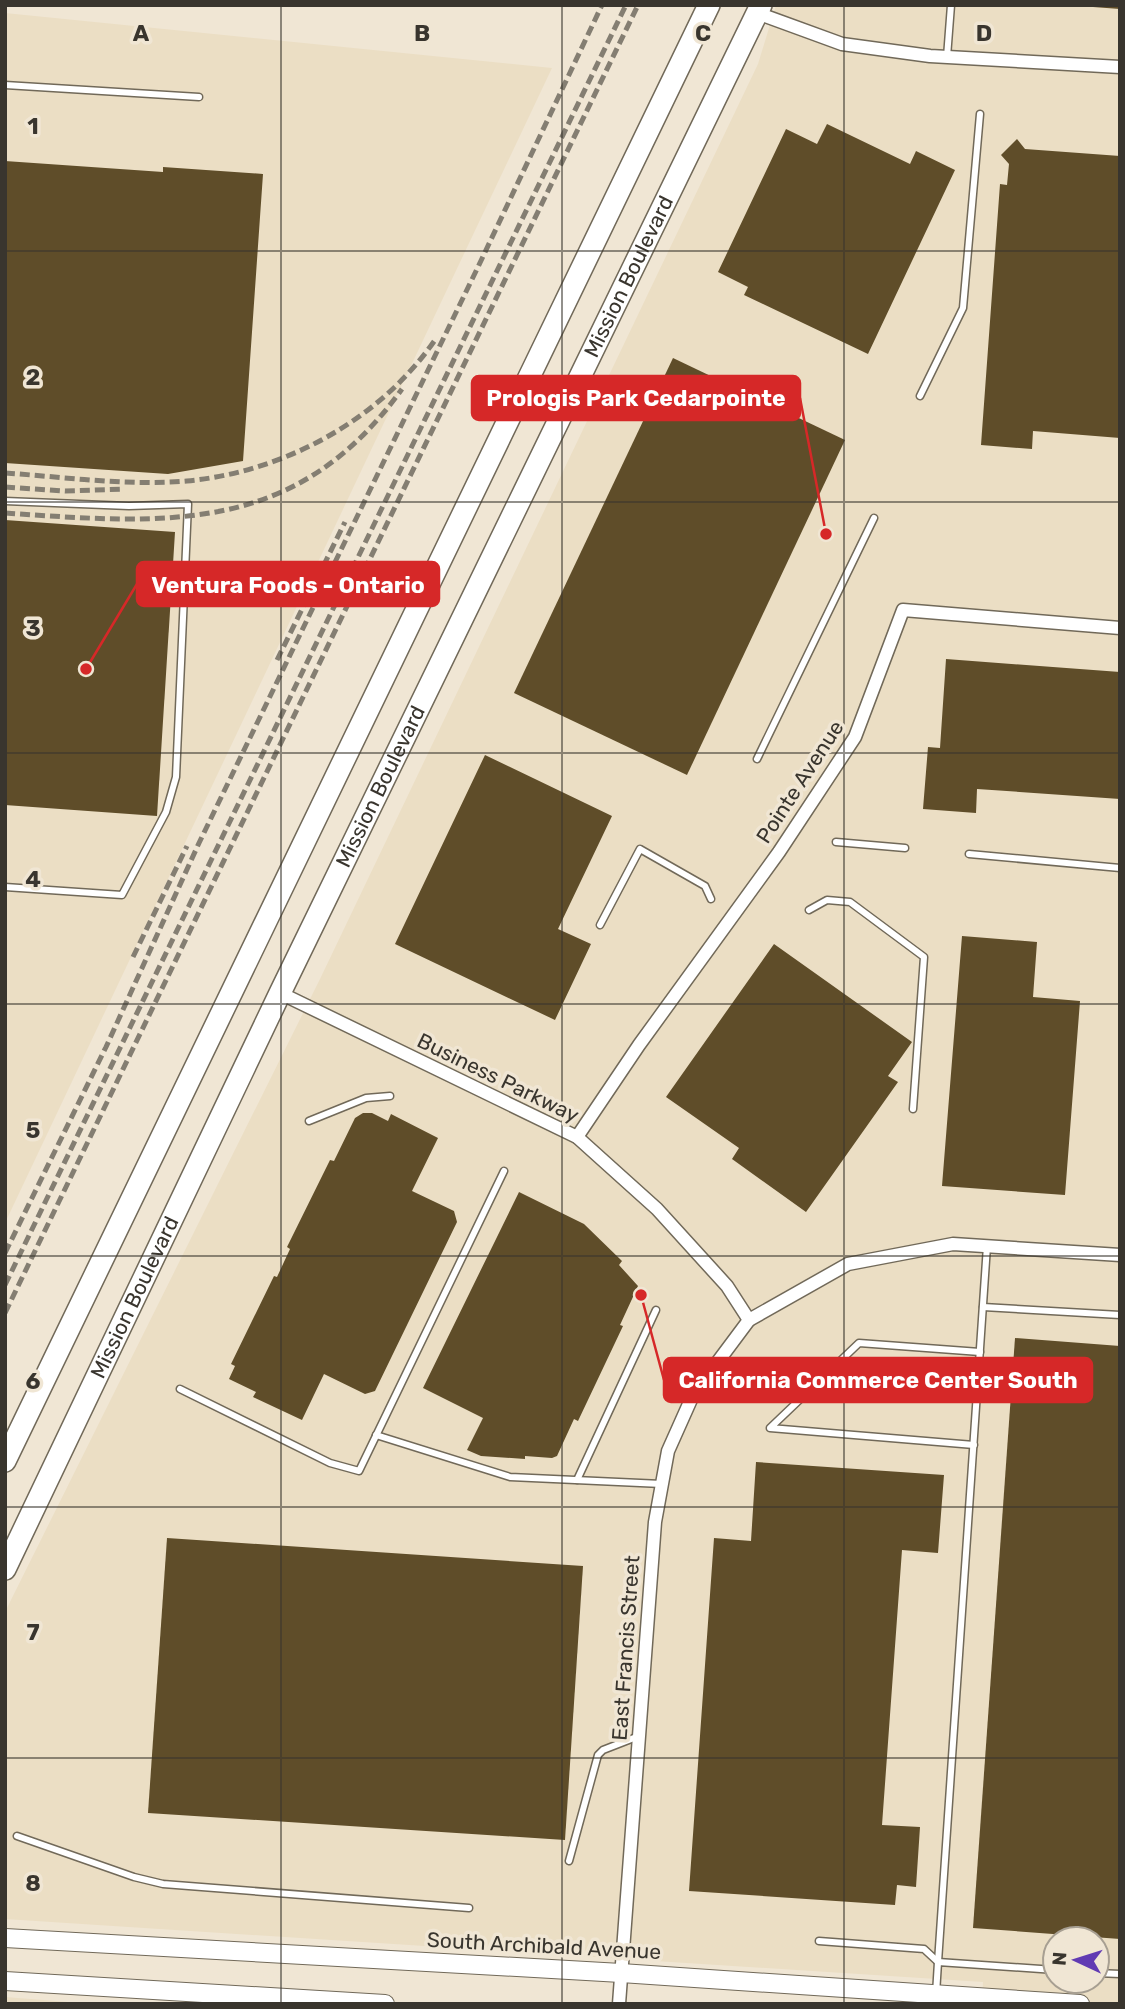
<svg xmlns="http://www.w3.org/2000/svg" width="1125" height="2009" viewBox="0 0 1125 2009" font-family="Rubik,sans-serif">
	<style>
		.built { fill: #ebdec4; fill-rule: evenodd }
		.building { fill: #5f4d29 }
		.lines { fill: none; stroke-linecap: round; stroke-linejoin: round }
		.lane-casing { stroke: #716959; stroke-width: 9 }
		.street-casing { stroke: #716959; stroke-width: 15 }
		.secondary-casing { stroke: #716959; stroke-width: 20 }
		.primary-casing { stroke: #716959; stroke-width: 24 }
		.lane { stroke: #fff; stroke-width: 6 }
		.street { stroke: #fff; stroke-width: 12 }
		.secondary { stroke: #fff; stroke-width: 18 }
		.primary { stroke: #fff; stroke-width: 21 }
		.rail { stroke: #847e72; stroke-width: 5; stroke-dasharray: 10 5; stroke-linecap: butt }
		.grid { fill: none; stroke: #39352e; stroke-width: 2; stroke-opacity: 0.55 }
		.labels { text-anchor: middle; stroke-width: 7; stroke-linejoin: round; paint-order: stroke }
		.street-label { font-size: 21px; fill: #39352e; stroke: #f0e6d4 }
		.grid-label { font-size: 23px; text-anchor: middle; font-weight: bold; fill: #39352e; stroke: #f0e6d4; stroke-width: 7; stroke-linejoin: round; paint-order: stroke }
		.leader { fill: none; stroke: #d62828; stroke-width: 2.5 }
		.callout-dot { fill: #d62828; stroke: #f0e6d4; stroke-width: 2.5 }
		.callout { fill: #d62828; stroke: #d62828; stroke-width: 2.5 }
		.callout-label { font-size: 23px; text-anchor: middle; font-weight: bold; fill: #fff }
	</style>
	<rect width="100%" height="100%" fill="#f0e6d4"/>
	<!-- built -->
	<g class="built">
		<path d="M776,5h344v1999h-138l1,-22 -978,-63v-307l315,-633 438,-915zM1055,1939h42v42h-42z"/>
		<polygon points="5,13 552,68 5,1223"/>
		<polygon points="5,1997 94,2004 5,2004"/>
	</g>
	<!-- building -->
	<g class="building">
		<polygon points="1093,5 1120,5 1120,9 1093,7"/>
		<polygon points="827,124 910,164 916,151 955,170 868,354 744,295 748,287 718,272 786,129 817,144"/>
		<polygon points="1017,139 1025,149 1120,156 1120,438 1033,431 1032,449 981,445 1000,184 1007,185 1009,164 1001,155"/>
		<polygon points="5,161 163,172 163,167 263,174 243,461 168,474 5,463"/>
		<polygon points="673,358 845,440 687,775 514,693"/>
		<polygon points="5,520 175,532 157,816 5,805"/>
		<polygon points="946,659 1120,672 1120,799 977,789 976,813 923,809 928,747 940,748"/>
		<polygon points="485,755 612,816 558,929 591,944 555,1020 395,944"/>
		<polygon points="962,936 1037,942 1033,997 1080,1001 1065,1195 942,1186"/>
		<polygon points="774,944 912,1042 888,1076 898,1082 806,1212 732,1159 739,1148 666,1097"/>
		<polygon points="363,1113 372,1113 388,1121 391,1114 438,1138 412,1191 454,1211 457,1222 375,1391 365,1394 324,1374 302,1420 253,1397 256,1392 229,1379 235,1366 231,1364 274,1276 277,1277 290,1249 287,1247 330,1160 334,1161 355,1118"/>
		<polygon points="519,1192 584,1224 622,1261 619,1265 638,1286 620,1325 623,1326 578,1421 574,1419 557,1456 552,1458 525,1456 525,1459 481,1456 467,1450 483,1418 423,1388"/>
		<polygon points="1015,1338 1120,1346 1120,1939 973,1928"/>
		<polygon points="756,1462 944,1475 938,1553 902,1550 882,1825 920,1827 916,1887 897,1885 895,1905 689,1891 714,1538 751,1541"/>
		<polygon points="167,1538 583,1566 565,1840 148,1813"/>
	</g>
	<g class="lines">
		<defs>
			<g id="lane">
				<polyline points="947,57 951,5"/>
				<polyline points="5,85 199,97"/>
				<polyline points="920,396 963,308 980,114"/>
				<polyline points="5,501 129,506 188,504 176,777 166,812 122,895 5,887"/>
				<polyline points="757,759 874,518"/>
				<polyline points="836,842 905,848"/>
				<polyline points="969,854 1120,868"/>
				<polyline points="809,910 827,900 850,902 924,957 913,1109"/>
				<polyline points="600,925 640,849 705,886 711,899"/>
				<polyline points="309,1121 366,1098 390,1096"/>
				<polyline points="983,1307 1120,1315"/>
				<polyline points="821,1380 978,1391"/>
				<polyline points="180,1389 330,1463 359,1471 504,1171"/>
				<polyline points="376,1435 510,1477 662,1484"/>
				<polyline points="974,1445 770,1428 859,1343 980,1352"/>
				<polyline points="577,1480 656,1310"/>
				<polyline points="17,1836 134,1877 163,1884 469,1908"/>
				<polyline points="569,1861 598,1755 603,1750 639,1736"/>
				<polyline points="819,1941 924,1949 938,1962"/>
				<polyline points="938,1962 987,1246"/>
				<polyline points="1097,1973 1120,1974"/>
				<polyline points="936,1994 938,1962 1055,1970"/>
			</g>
			<g id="street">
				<polyline points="757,13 842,44 930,56 1120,67"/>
				<polyline points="280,993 577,1137 657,1209 727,1286 749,1320 848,1264 953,1244 1120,1255"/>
				<polyline points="577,1137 639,1045 779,852 855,737 903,610 1120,628"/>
				<polyline points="619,2004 655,1522 668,1451 693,1395 749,1320"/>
			</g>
			<g id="secondary">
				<polyline points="5,1938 621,1973 1080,2004"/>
				<polyline points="5,1981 385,2004"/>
			</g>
			<g id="primary">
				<polyline points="5,1461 709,5"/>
				<path id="s1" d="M5,1569l275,-576 481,-988"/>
			</g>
		</defs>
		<!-- lane casing -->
		<use href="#lane" class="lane-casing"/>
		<!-- street casing -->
		<use href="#street" class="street-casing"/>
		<!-- secondary casing -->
		<use href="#secondary" class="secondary-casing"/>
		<!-- primary casing -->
		<use href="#primary" class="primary-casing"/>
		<!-- lane -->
		<use href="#lane" class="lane"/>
		<!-- street -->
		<use href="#street" class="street"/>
		<!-- secondary -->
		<use href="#secondary" class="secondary"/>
		<!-- primary -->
		<use href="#primary" class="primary"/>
		<!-- rail -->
		<g class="rail">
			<path d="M5,473c60,4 122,13 182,8 96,-9 192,-60 248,-141"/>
			<polyline points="5,487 65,491 124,489"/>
			<path d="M5,513c162,11 291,23 397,-124"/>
			<polyline points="277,660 345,522"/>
			<polyline points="133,957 187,846"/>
			<polyline points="5,1253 106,1047 199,843 478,267 602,5"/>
			<polyline points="5,1285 626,5"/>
			<polyline points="5,1313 638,5"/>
		</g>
	</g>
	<!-- grid -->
	<path class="grid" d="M281,5v1999M562,5v1999M844,5v1999M5,251h1115M5,502h1115M5,753h1115M5,1004h1115M5,1256h1115M5,1507h1115M5,1758h1115"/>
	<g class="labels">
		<!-- street labels -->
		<g class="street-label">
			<text dy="7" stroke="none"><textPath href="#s1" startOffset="1435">Mission Boulevard</textPath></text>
			<text transform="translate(800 782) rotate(-57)" y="7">Pointe Avenue</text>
			<text dy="7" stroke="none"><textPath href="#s1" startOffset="868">Mission Boulevard</textPath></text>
			<text transform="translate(498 1078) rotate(26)" y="7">Business Parkway</text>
			<text dy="7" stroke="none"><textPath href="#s1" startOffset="301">Mission Boulevard</textPath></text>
			<text transform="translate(626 1648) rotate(-86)" y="7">East Francis Street</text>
			<text transform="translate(544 1946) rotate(3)" y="7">South Archibald Avenue</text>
		</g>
	</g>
	<g class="grid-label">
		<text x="141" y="41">A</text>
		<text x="422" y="41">B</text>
		<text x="703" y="41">C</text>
		<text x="984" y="41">D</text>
		<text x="33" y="134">1</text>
		<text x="33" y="385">2</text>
		<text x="33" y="636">3</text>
		<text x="33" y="887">4</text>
		<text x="33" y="1138">5</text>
		<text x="33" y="1389">6</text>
		<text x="33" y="1640">7</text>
		<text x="33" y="1891">8</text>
	</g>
	<!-- callouts -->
	<path class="leader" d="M826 534L800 398M86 669L137 584M641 1295L664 1380"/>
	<g class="callout-dot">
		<circle cx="826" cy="534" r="7"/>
		<circle cx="86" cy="669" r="7"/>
		<circle cx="641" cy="1295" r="7"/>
	</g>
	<g class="callout">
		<rect x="472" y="376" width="328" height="44" rx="7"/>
		<rect x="137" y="562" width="302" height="44" rx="7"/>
		<rect x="664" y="1358" width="428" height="44" rx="7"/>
	</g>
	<g class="callout-label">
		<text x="636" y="406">Prologis Park Cedarpointe</text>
		<text x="288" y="593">Ventura Foods - Ontario</text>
		<text x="878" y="1388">California Commerce Center South</text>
	</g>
	<!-- border -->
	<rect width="1125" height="2009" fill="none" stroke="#39352e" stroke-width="14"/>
	<!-- north arrow -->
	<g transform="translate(1076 1960) rotate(274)"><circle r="33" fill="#f0e6d4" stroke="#a79f92" stroke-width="2"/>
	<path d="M0-5L12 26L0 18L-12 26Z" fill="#613bb3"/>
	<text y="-10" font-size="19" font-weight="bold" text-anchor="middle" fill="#39352e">N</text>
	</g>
</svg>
